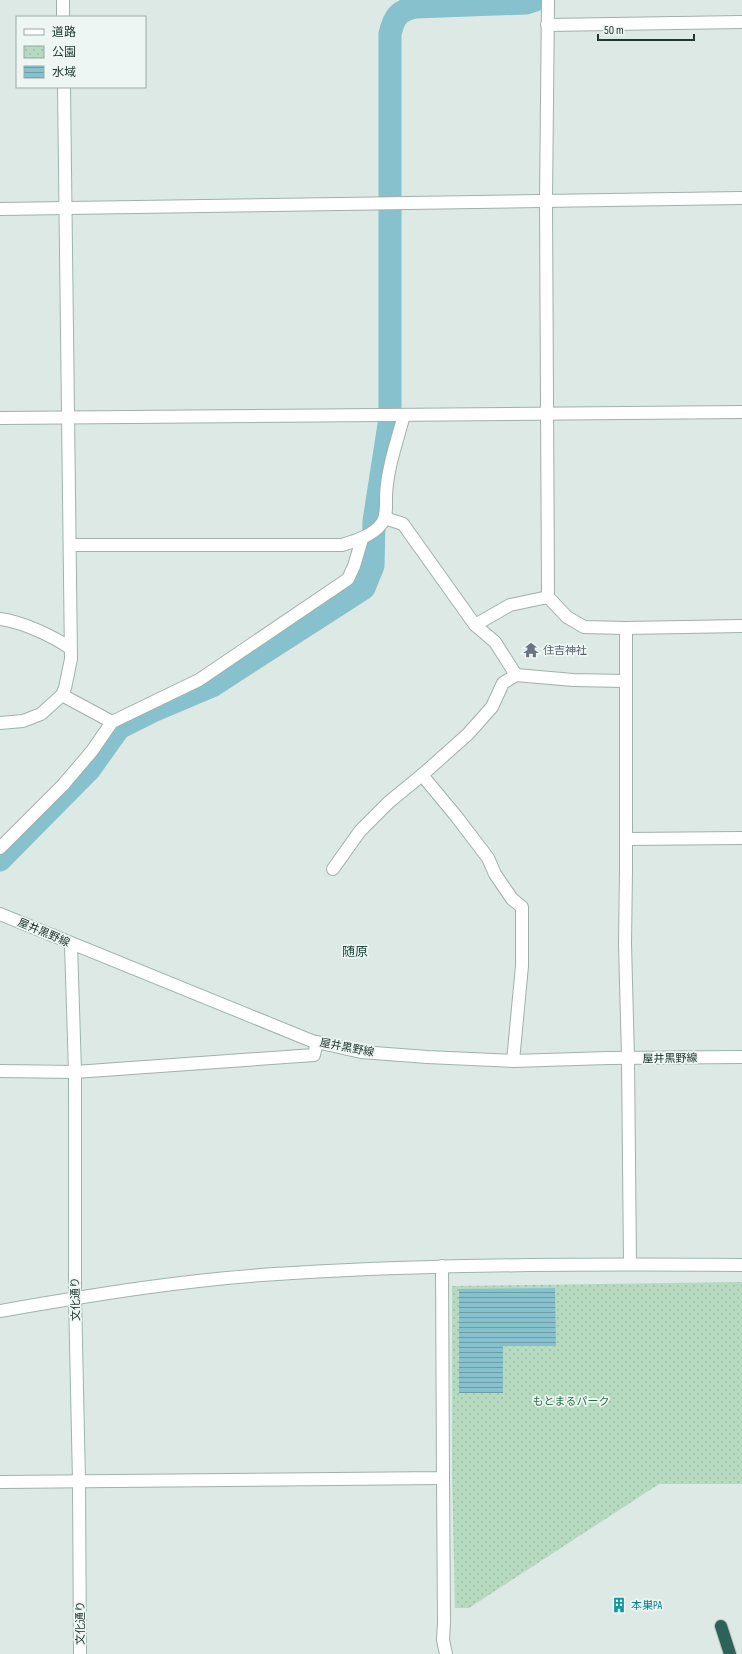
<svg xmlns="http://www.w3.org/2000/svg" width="742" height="1654" viewBox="0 0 742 1654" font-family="'Sofia Sans Condensed','Noto Sans JP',sans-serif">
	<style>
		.park { fill: url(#park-dots) }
		.water { fill: url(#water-rules) }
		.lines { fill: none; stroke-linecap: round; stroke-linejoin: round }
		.river { stroke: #86c1cd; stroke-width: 23 }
		.street-casing { stroke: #a1b0ab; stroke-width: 14 }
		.secondary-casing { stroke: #9db4ac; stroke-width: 14 }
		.highway-casing { stroke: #bcc3c1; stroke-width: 14 }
		.street { stroke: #fff; stroke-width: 12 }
		.secondary { stroke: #fff; stroke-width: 12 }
		.highway { stroke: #2d6258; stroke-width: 12 }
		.labels { text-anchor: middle; stroke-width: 3.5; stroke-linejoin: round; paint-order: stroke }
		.worship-label { font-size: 11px; fill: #5b616d; stroke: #edf6f2; text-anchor: start }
		.street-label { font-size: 11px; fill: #203731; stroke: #edf6f2 }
		.park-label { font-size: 11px; fill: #2b6d45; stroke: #edf6f2 }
		.culture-label { font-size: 11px; fill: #0d838f; stroke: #edf6f2; text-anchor: start }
		.quarter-label { font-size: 13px; fill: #1d483e; stroke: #edf6f2 }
	</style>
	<defs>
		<pattern id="park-dots" width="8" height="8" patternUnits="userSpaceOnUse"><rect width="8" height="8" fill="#b6dac0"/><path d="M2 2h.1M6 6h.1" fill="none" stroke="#9cbca5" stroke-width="1.8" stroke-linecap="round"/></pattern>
		<pattern id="water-rules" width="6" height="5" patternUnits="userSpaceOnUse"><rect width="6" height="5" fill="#86c1cd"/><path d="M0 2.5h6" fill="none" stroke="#6d9ea7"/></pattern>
	</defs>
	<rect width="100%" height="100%" fill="#dde9e4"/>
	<!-- park -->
	<polygon class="park" points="742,1282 742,1484 659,1484 469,1608 455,1608 452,1476 452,1286"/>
	<!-- water -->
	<polygon class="water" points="555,1288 556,1346 503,1346 503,1393 459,1393 459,1289"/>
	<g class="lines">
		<!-- river -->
		<path class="river" d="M0,860l89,-90 30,-42 34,-17 59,-25 152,-98 9,-22 1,-45 16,-103v-384c4,-17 8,-23 25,-27l111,-4 9,-3"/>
		<defs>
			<g id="street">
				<polyline points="548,0 546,201 548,597 567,617 584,627 626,628 742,626"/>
				<polyline points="547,25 742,22"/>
				<polyline points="0,209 742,198"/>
				<polyline points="0,418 742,412"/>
				<polyline points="385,518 403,524 475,625 495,642 516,675"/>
				<path d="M70,545h272c13,-4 32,-10 40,-22 5,-7 4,-18 4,-27 1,-27 11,-55 18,-81"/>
				<path d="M0,619c22,3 51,16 70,29"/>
				<polyline points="475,625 510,605 548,597"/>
				<polyline points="626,628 626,870 625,944 628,1058 630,1264"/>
				<polyline points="62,695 112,722"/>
				<polyline points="626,839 742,838"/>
				<polyline points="0,848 63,785 92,751 112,722 199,680 348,579 354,566 362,539"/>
				<polyline points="333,869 360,831 389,802 422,775"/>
				<polyline points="513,1061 522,966 522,907 512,899 495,874 488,858 456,816 422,775 468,734 492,707 503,683 516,675 573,680 625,681"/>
				<polyline points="0,1071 75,1072 314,1055 317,1042"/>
				<polyline points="443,1478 444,1622 443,1640 446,1654"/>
				<polyline points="0,1482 443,1478 442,1266"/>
			</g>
			<g id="secondary">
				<polyline points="63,0 63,17"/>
				<polyline points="0,723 23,721 41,714 62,695 65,688 71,659 64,87"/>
				<polyline points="0,914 312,1041 361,1052 427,1057 513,1061 608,1058 742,1057"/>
				<polyline points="71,944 75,1072 75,1297 79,1481 80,1654"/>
				<path d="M0,1311c97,-17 195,-33 293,-38 149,-9 299,-9 449,-8"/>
			</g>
			<polyline id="highway" points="721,1626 730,1654"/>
		</defs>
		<!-- street casing -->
		<use href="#street" class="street-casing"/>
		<!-- secondary casing -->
		<use href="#secondary" class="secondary-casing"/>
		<!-- highway casing -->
		<use href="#highway" class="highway-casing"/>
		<!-- street -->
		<use href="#street" class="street"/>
		<!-- secondary -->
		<use href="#secondary" class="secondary"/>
		<!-- highway -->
		<use href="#highway" class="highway"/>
	</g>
	<!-- icons -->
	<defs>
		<symbol id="temple-bare" viewBox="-9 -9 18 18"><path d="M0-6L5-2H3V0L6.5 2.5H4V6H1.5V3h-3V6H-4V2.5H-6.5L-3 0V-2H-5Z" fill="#6b7280" stroke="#edf6f2" stroke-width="2.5" paint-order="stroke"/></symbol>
		<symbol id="building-bare" viewBox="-9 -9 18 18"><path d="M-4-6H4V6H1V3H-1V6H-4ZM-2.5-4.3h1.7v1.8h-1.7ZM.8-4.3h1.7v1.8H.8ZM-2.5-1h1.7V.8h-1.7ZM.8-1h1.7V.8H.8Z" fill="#0f9aa8" stroke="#edf6f2" stroke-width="2.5" paint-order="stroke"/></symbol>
	</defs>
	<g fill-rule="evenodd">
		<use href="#temple-bare" x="520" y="639" width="22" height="22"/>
		<use href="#building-bare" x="608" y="1594" width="22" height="22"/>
	</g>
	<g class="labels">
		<!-- worship labels -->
		<g class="worship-label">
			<text x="543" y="654">住吉神社</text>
		</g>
		<!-- street labels -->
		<g class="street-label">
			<text transform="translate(44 932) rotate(23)" y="4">屋井黒野線</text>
			<text transform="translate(347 1047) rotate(11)" y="4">屋井黒野線</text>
			<text transform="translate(670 1058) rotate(-1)" y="4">屋井黒野線</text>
			<text transform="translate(75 1299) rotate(-91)" y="4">文化通り</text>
			<text transform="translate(80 1623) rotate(-90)" y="4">文化通り</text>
		</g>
		<!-- park labels -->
		<g class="park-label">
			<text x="571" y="1405">もとまるパーク</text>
		</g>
		<!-- culture labels -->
		<g class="culture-label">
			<text x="631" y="1609">本巣PA</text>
		</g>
		<!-- quarter labels -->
		<g class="quarter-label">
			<text x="355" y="956">随原</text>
		</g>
	</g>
	<!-- legend -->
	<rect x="16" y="16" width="130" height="72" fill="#edf6f2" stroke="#9baaa5"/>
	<rect x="24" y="29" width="20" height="6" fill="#ffffff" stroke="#9baaa5"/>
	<text x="52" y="36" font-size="12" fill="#203731">道路</text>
	<rect x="24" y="46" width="20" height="12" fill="url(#park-dots)" stroke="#9baaa5"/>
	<text x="52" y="56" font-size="12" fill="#203731">公園</text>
	<rect x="24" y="66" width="20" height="12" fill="url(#water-rules)" stroke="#9baaa5"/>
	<text x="52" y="76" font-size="12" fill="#203731">水域</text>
	<!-- scale -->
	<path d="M598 34v6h96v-6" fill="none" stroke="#203731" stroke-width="2"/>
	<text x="604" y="34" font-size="12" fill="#203731" stroke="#edf6f2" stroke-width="3" paint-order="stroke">50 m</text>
</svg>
